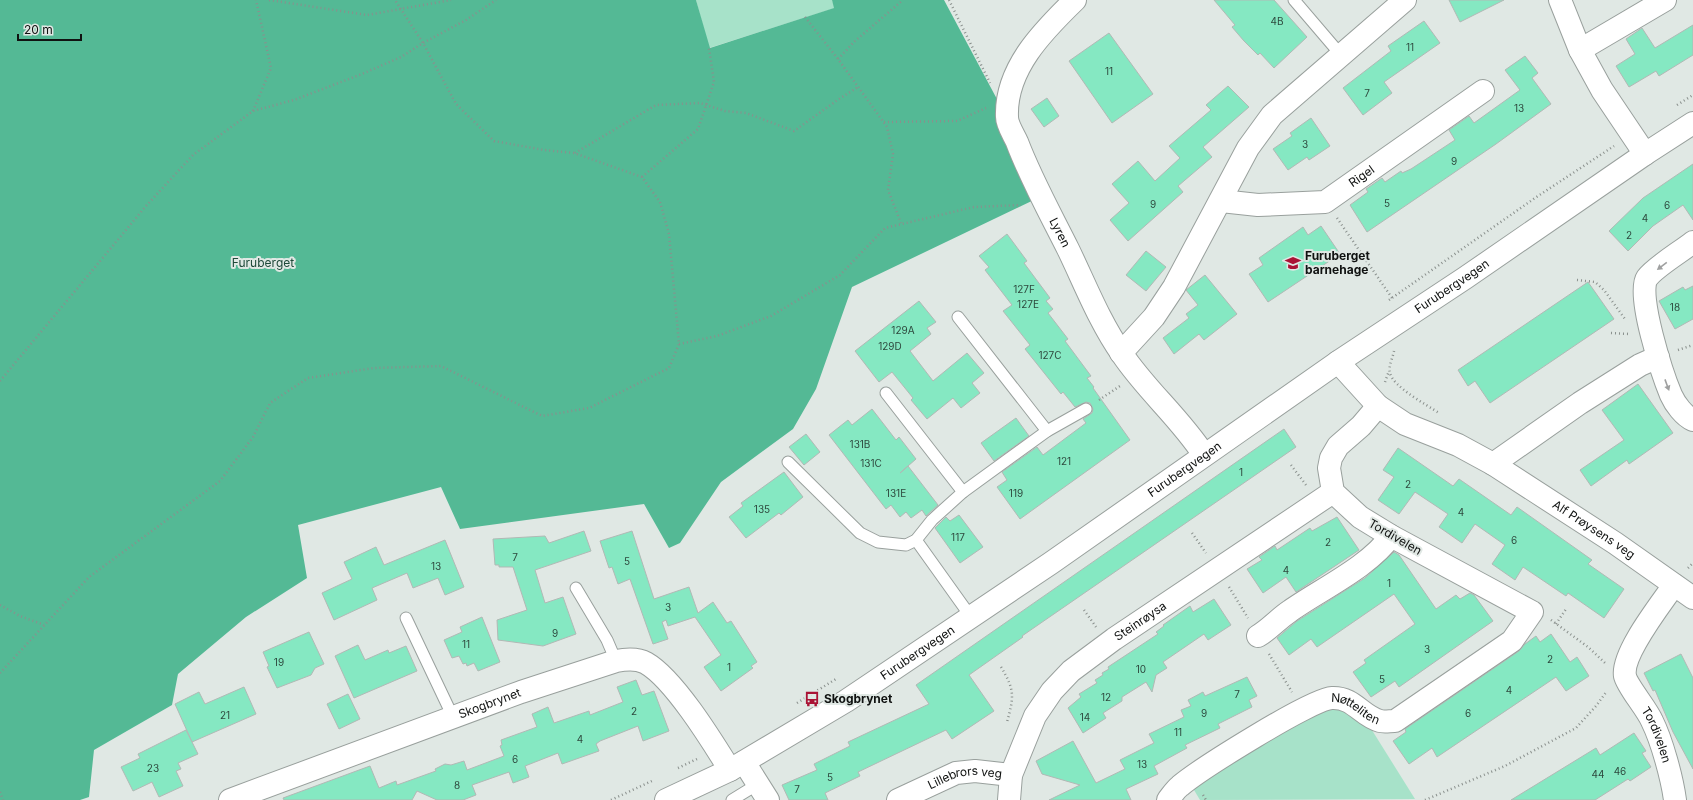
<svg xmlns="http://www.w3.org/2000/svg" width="1693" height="800" viewBox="0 0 1693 800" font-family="Inter,sans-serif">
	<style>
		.green { fill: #a7e2c9 }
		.forest { fill: #54b995 }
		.building { fill: #85e8c2; stroke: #b1b9b5 }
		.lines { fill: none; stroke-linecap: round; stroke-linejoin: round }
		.lane-casing { stroke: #99a09d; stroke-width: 13 }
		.street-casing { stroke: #99a09d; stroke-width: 24 }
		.secondary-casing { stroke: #99a09d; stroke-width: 24 }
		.path { stroke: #8a908d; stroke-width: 2.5; stroke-dasharray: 1 3; stroke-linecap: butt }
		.lane { stroke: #fff; stroke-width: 11 }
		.street { stroke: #fff; stroke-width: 22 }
		.secondary { stroke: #fff; stroke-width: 22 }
		.oneway { fill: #9fa0a0 }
		.labels { text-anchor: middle; stroke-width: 4; stroke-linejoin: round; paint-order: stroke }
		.number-label { font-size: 10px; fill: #2d483d }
		.street-label { font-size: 12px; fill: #101211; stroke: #e0e8e4 }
		.poi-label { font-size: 12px; font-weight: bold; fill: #101211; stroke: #e0e8e4; text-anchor: start }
		.park-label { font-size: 12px; fill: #1e4939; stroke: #e0e8e4 }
	</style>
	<rect width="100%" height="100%" fill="#e0e8e4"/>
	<!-- green -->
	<g class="green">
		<polygon points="696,0 832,0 835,8 709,48"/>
		<polygon points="1338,707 1370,727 1415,799 1200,800 1191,785 1310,713"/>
	</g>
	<!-- forest -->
	<polygon class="forest" points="0,0 696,0 710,48 834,8 832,0 944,0 1006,116 1038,198 852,287 816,389 793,429 721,482 680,543 669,548 644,504 460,529 441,487 298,525 307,578 246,617 178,674 172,705 94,750 89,797 80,800 0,800"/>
	<!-- building -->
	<g class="building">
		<polygon points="1214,0 1274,0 1307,37 1274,68 1260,53 1258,55 1244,41 1232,27 1235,25"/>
		<polygon points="1449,0 1504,0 1460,22"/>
		<polygon points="1424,21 1440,43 1384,82 1392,93 1363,115 1343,88 1391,51 1388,46"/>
		<polygon points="1693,25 1693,55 1659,76 1656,71 1629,87 1616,66 1635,54 1626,39 1642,28 1655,48"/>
		<polygon points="1109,33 1153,94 1112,123 1069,61"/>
		<polygon points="1525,56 1538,73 1532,78 1551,104 1496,144 1367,232 1350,205 1368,192 1366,189 1382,178 1385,182 1401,171 1402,173 1411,169 1455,140 1449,130 1469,116 1474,123 1520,90 1505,70"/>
		<polygon points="1228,86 1249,107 1203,147 1212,157 1178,186 1183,192 1128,241 1110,220 1129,203 1112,184 1138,161 1155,181 1180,158 1169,146 1211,110 1206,105"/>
		<polygon points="1047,98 1059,116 1044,127 1031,109"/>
		<polygon points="1311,118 1330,146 1309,160 1307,157 1288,170 1273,149 1292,136 1290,133"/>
		<polygon points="1693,164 1693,220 1683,205 1653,226 1628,251 1609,231 1643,198"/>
		<polygon points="1321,226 1340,254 1268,302 1249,274 1263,265 1259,258 1303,227 1308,235"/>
		<polygon points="1007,234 1027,261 1024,263 1050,298 1046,301 1053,309 1048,313 1068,339 1065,341 1091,376 1087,378 1094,387 1093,388 1130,440 1020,519 997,487 1007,480 1002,472 1037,447 1043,455 1086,423 1083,419 1092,413 1093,409 1090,403 1086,402 1075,407 1063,392 1061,394 1025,349 1030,345 1003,311 1012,305 985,270 989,267 979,256"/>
		<polygon points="1146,251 1166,267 1146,291 1126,275"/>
		<polygon points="1205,275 1237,314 1204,340 1199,334 1174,354 1163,338 1189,318 1186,314 1198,305 1186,290"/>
		<polygon points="1588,282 1614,319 1490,403 1475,381 1468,386 1458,370"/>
		<polygon points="1693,286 1693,319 1675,329 1659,301 1683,287 1685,290"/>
		<polygon points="919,301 936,322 927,328 931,334 910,351 933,381 967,353 984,373 972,383 980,393 961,408 953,398 927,419 911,400 913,398 892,372 879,382 855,351"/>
		<polygon points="1638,384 1673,433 1629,464 1627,460 1591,486 1580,470 1624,440 1602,410"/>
		<polygon points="872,409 896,440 899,437 916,459 900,473 908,466 938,505 926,516 922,510 911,518 906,512 900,517 891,505 886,509 829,435 848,420 852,425"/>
		<polygon points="1016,418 1029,436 994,461 981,443"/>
		<polygon points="1284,429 1296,447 1022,636 1023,637 969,675 994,711 952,739 946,730 858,772 860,776 825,793 828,800 789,800 782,785 817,770 814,764 850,746 848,742 929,704 916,685"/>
		<polygon points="806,434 820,452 804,465 789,447"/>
		<polygon points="1398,448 1453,486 1459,479 1511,515 1517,507 1592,560 1588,564 1624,589 1604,618 1568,593 1566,596 1523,567 1515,580 1492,564 1505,545 1475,524 1462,543 1439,527 1448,514 1415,492 1399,514 1378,500 1394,477 1383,470"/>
		<polygon points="784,472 803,497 781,515 779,513 746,538 729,517 743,506 741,503"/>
		<polygon points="959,515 983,547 960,563 935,528 946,517 950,521"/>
		<polygon points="1337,517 1359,550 1296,592 1286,577 1263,593 1247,569 1262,560 1259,557 1275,546 1277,550 1310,528 1312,531"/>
		<polygon points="584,531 591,551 535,570 545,603 563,597 576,634 543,646 498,640 497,620 527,610 513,567 499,567 499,565 495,565 493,539 545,536 549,543"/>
		<polygon points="632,531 654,599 689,587 698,613 713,602 727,623 731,621 757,662 751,666 753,668 721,691 704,667 721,655 695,617 668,626 666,620 662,622 668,639 653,644 630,579 618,584 612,567 609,568 600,541"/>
		<polygon points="445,540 464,587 445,595 438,578 413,588 407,573 372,588 377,600 334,620 322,593 352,579 344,562 376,547 384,565"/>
		<polygon points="1394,552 1399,555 1436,609 1456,595 1460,599 1470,593 1474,595 1493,621 1399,687 1395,681 1371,697 1353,672 1366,663 1364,660 1415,624 1394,594 1317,647 1311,639 1289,655 1277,638 1297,621 1365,578"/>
		<polygon points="1214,599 1231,625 1208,640 1204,634 1163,662 1167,668 1156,675 1152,692 1146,682 1122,697 1122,701 1103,713 1106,718 1083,733 1068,708 1081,697 1079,694 1097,683 1095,680 1103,675 1102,673 1109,669 1108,667 1158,634 1156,632 1164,626 1163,625 1190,606 1193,612"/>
		<polygon points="482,617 500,662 478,671 474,663 467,666 466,663 463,664 459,656 452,658 444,640 462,632 460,627"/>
		<polygon points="309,632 324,664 315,668 311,675 277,688 267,667 269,666 263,652"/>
		<polygon points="1551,634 1570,662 1577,657 1589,676 1566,691 1556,677 1437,757 1432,748 1409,764 1393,741 1406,732 1405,729 1519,651 1525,644 1536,636 1540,642"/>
		<polygon points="358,645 365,660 388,650 389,653 406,646 417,671 354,698 335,656"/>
		<polygon points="1681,654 1693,678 1693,769 1673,732 1655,690 1653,691 1644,673"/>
		<polygon points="1247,677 1257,696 1249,700 1252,707 1218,724 1220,728 1185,745 1187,748 1154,766 1158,774 1126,789 1131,800 1049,800 1080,785 1042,774 1036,761 1073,741 1096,783 1125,769 1120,760 1154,743 1149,734 1184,717 1181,710 1191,706 1188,700 1203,692 1205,696"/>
		<polygon points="636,680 642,695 654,691 669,731 643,741 638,726 600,741 596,744 599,751 562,764 558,753 525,766 529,777 513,783 509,772 472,785 476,795 463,800 437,800 417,791 412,800 284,800 283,798 370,766 379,788 396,781 397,785 436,771 435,769 445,764 451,765 464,761 467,770 504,756 500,746 502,745 501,740 537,727 532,714 548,707 554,723 589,711 590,715 623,702 617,687"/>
		<polygon points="244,687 256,714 192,742 175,704 199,692 205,704"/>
		<polygon points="348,694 360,719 339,729 327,704"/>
		<polygon points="186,730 198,754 178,763 181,769 176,771 183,786 159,797 152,782 133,791 121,767 140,758 138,754"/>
		<polygon points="1634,733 1646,751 1642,753 1651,767 1630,781 1628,779 1595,800 1511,800 1596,748 1600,755"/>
	</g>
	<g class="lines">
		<defs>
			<g id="lane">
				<polyline points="1294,0 1341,55"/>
				<polyline points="958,317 1047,431"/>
				<polyline points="886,393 963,492"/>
				<polyline points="788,462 860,533 878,542 906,545 916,540 932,520 963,492 1047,431 1086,409"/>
				<polyline points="916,540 971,617"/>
				<polyline points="576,588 607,640 616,661"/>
				<polyline points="406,618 453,717"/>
				<polyline points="732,800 758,784"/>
			</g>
			<g id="street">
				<path id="s1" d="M1075,0c-32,31 -70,69 -68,117 0,8 7,18 10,25 14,37 33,71 51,107 17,35 31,72 54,105 24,36 58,64 82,101"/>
				<polyline points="1560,0 1580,50 1602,90 1645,154"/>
				<polyline points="1580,50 1665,0"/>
				<path id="s2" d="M1221,201l37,4 67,-3 158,-111"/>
				<path d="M1693,242c-11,9 -38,25 -46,36 -11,16 16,98 24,117 4,9 13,21 22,25"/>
				<polyline points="1121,353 1154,317 1174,287 1248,148 1272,115 1405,0"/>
				<path id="s3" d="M1338,362l40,44 27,18 53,21 35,19 122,79 78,55"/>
				<polyline points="1493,464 1580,403 1640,365 1658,357"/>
				<path id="s4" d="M1674,585c-13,19 -53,69 -49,91 2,10 22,33 27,45 10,20 20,57 23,79"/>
				<path d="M1258,636c12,-7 20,-17 32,-25 31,-22 79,-44 101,-75"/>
				<polyline points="744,762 768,800"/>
				<path id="s5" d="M230,800l291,-108 95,-31c10,-2 21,-3 30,2 28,16 66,78 84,107"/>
				<path id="s6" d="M898,800l58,-27 19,-2 36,4"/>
				<path id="s7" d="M1009,800l2,-25 24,-59 17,-25 19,-20 43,-32 219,-147"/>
				<path id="s8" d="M1168,800c4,-5 7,-10 12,-14 19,-16 131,-87 152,-88 22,-1 29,18 48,23 4,1 10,0 15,0l117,-80 20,-29 -141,-76 -31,-19 -27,-25 -4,-24 2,-10 7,-12 23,-20 17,-20"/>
			</g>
			<g id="secondary">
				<path id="s9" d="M666,800l64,-30 116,-69 205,-138 287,-201 127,-84 180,-124 48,-31"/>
			</g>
		</defs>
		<!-- lane casing -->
		<use href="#lane" class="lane-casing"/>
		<!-- street casing -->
		<use href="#street" class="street-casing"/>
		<!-- secondary casing -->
		<use href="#secondary" class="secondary-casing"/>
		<!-- path -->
		<g class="path">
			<polyline points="269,0 367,15 451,0"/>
			<polyline points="949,0 990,83"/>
			<polyline points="805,17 838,59 887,127 893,154 888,190 901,223"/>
			<polyline points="838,59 855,41 903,0"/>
			<polyline points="1677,105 1693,95"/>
			<polyline points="253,111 271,68 256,0"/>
			<polyline points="884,122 957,121 986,108"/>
			<polyline points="575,153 656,105 700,103 725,111 746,113 794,131 839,99 858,87"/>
			<polyline points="642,177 698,129 714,82 709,48"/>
			<polyline points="1337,218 1392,298"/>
			<polyline points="1577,280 1595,282 1604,290 1625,319"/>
			<polyline points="1389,300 1535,198 1614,146"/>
			<polyline points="1611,333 1630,334"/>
			<polyline points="679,344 717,336 771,316 840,275 885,228 974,207 1021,205"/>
			<polyline points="1678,350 1693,345"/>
			<path d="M1394,351c-1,6 -6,16 -4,22 3,14 37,32 49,40"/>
			<polyline points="0,381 146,206 193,155 253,111 294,100 362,74 401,57 423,43 466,20 496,0"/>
			<polyline points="1385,382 1389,371"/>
			<polyline points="1099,400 1120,386"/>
			<polyline points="1291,465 1306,485"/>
			<polyline points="1192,533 1206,553"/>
			<polyline points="1688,568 1693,563"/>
			<polyline points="1229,587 1248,618"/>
			<polyline points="0,605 20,616 44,625"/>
			<polyline points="1084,610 1096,627"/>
			<polyline points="1551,620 1588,647 1605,663"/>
			<polyline points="1556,624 1566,609"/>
			<polyline points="1269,654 1292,692"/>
			<path d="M1001,667c14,23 13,30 6,55"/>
			<polyline points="0,673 89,577 220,481 253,437 270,403 308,378 374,368 441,366 542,416 589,408 669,368 679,344 669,234 660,202 642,177 574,153 544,150 494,141 456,104 423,43 395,0"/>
			<polyline points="797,703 836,679"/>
			<polyline points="678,768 697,759"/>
			<polyline points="0,792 3,800"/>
			<polyline points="1203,795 1206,800"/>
			<polyline points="611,800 654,780"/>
			<polyline points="1425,800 1505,766 1576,728 1596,706 1607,691"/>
		</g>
		<!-- lane -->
		<use href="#lane" class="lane"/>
		<!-- street -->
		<use href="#street" class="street"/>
		<!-- secondary -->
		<use href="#secondary" class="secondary"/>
	</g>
	<!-- one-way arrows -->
	<defs><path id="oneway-solid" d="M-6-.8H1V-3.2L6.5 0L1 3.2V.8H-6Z"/></defs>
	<g class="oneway">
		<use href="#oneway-solid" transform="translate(1662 266) rotate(143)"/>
		<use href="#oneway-solid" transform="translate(1667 385) rotate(70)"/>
	</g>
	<!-- icons -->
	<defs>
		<symbol id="school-bare" viewBox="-9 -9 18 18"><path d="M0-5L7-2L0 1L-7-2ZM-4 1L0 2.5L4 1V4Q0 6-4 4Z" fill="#aa1335" stroke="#e0e8e4" stroke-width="2.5" paint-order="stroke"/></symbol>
		<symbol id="bus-bare" viewBox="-9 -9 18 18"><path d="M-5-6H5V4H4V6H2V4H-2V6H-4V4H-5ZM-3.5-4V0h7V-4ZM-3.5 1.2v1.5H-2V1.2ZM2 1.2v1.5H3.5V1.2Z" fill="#aa1335" stroke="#e0e8e4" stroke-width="2.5" paint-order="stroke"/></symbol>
	</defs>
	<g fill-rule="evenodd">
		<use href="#school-bare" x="1282" y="252" width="22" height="22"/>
		<use href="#bus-bare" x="801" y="688" width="22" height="22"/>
	</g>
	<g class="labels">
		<!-- number labels -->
		<g class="number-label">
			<text x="1277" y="25">4B</text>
			<text x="1410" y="51">11</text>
			<text x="1109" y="75">11</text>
			<text x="1367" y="97">7</text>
			<text x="1519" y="112">13</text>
			<text x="1305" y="148">3</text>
			<text x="1454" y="165">9</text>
			<text x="1387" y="207">5</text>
			<text x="1153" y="208">9</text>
			<text x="1667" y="209">6</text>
			<text x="1645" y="222">4</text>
			<text x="1629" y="239">2</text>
			<text x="1024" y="293">127F</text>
			<text x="1028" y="308">127E</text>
			<text x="1675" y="311">18</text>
			<text x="903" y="334">129A</text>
			<text x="890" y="350">129D</text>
			<text x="1050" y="359">127C</text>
			<text x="860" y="448">131B</text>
			<text x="1064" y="465">121</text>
			<text x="871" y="467">131C</text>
			<text x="1241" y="476">1</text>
			<text x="1408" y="488">2</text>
			<text x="896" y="497">131E</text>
			<text x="1016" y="497">119</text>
			<text x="762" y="513">135</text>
			<text x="1461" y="516">4</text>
			<text x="958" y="541">117</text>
			<text x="1514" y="544">6</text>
			<text x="1328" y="546">2</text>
			<text x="515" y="561">7</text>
			<text x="627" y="565">5</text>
			<text x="436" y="570">13</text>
			<text x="1286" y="574">4</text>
			<text x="1389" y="587">1</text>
			<text x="668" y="611">3</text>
			<text x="555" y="637">9</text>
			<text x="466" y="648">11</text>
			<text x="1427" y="653">3</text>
			<text x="1550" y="663">2</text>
			<text x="279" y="666">19</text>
			<text x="729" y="671">1</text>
			<text x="1141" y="673">10</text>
			<text x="1382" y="683">5</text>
			<text x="1509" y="694">4</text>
			<text x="1237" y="698">7</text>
			<text x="1106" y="701">12</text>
			<text x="634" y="715">2</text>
			<text x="1204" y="717">9</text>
			<text x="1468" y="717">6</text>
			<text x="225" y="719">21</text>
			<text x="1085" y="721">14</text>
			<text x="1178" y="736">11</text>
			<text x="580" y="743">4</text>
			<text x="515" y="763">6</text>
			<text x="1142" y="768">13</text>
			<text x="153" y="772">23</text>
			<text x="1620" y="775">46</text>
			<text x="1598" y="778">44</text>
			<text x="830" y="781">5</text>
			<text x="457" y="789">8</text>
			<text x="797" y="793">7</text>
		</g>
		<!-- street labels -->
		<g class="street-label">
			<text dy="4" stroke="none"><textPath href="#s2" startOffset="149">Rigel</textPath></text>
			<text dy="4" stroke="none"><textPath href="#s1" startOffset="267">Lyren</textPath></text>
			<text dy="4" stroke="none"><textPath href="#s9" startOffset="940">Furubergvegen</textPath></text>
			<text dy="4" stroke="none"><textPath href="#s9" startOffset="616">Furubergvegen</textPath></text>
			<text dy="4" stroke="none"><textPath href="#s3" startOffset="309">Alf Prøysens veg</textPath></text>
			<text transform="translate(1395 537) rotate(30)" y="4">Tordivelen</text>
			<text dy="4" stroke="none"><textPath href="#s7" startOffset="232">Steinrøysa</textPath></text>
			<text dy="4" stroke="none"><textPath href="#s9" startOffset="292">Furubergvegen</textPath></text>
			<text dy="4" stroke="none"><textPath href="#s5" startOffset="277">Skogbrynet</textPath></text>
			<text dy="4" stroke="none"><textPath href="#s8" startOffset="221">Nøtteliten</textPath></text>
			<text dy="4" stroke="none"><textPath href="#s4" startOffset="172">Tordivelen</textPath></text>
			<text dy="4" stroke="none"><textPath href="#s6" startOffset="72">Lillebrors veg</textPath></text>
		</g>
		<!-- poi labels -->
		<g class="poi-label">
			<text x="1305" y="260">Furuberget<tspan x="1305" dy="14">barnehage</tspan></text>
			<text x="824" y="703">Skogbrynet</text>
		</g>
		<!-- park labels -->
		<g class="park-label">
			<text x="263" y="267">Furuberget</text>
		</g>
	</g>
	<!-- scale -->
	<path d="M18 34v6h63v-6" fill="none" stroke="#101211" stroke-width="2"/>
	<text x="24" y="34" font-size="12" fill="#101211" stroke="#e0e8e4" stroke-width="3" paint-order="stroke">20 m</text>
</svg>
